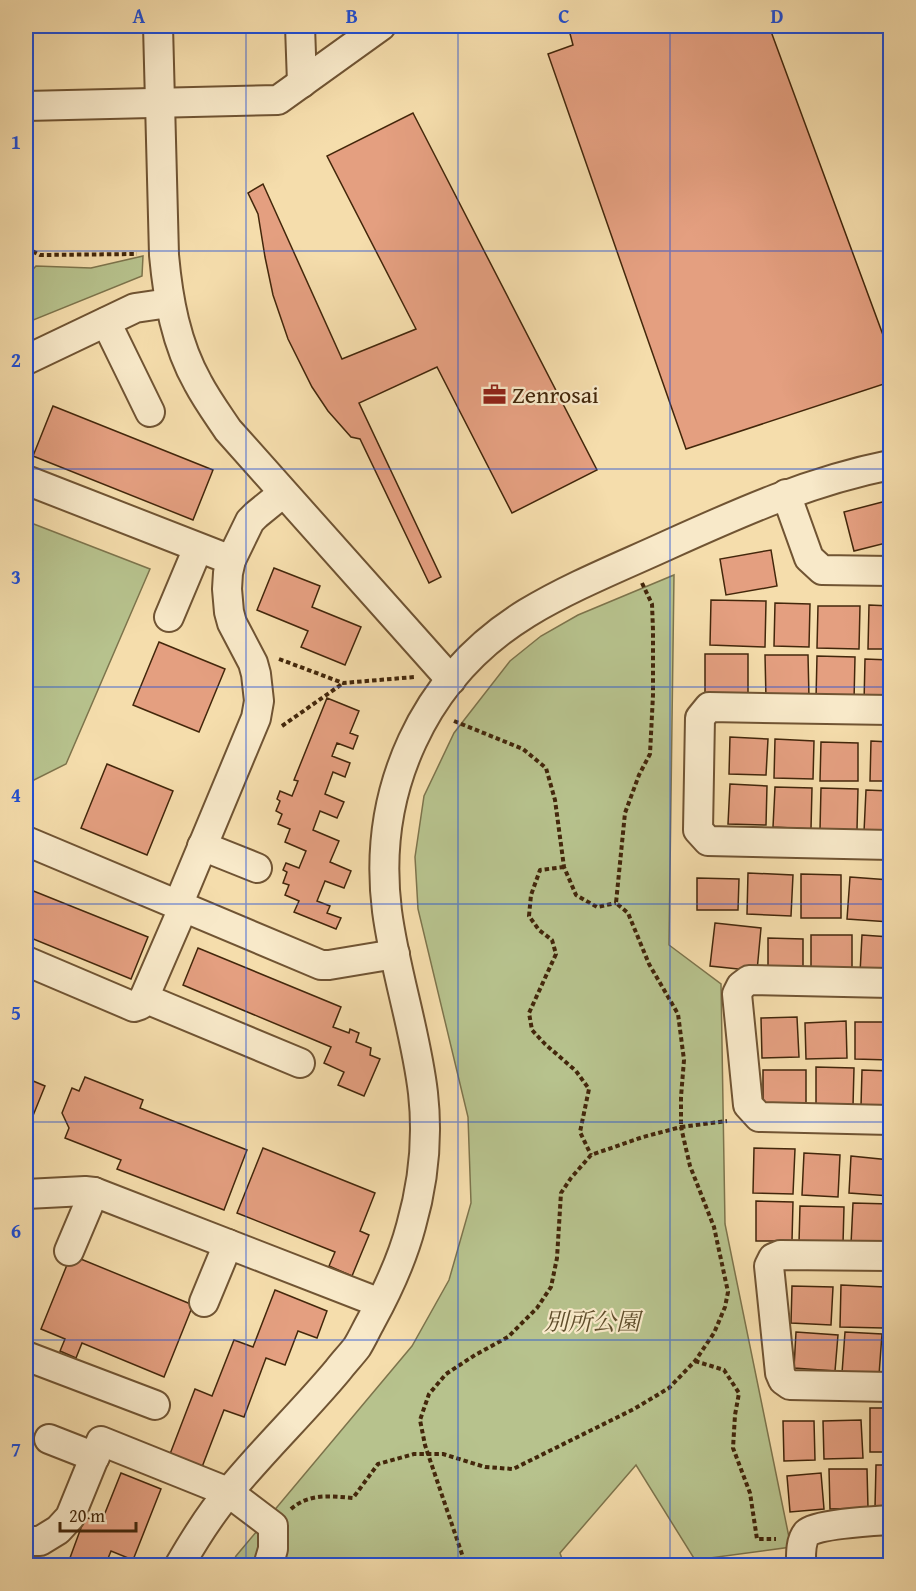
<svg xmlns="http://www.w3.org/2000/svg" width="916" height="1591" viewBox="0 0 916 1591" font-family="'Gentium Book Plus','Noto Serif JP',serif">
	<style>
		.green { fill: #b7c28d; stroke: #7d744c; stroke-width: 1.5 }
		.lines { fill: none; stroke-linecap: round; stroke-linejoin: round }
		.stream { stroke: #78806c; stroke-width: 8 }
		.building { fill: #e49f80; stroke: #43270b; stroke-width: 1.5 }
		.minor-casing { stroke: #705433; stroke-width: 32 }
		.path { stroke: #43270b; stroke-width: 4; stroke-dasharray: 4.5 3; stroke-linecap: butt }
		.minor { stroke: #f8e9c9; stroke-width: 28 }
		.grid { fill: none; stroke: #1d4ed8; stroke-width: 1.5; stroke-opacity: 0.55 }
		.labels { text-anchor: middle; stroke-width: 4.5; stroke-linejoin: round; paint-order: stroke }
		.poi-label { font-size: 24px; fill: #43270b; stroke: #f8e9c9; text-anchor: start }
		.park-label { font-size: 24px; font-style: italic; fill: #604e2c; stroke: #f8e9c9 }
		.neatline { fill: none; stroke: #1d4ed8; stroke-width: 2 }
		.grid-label { font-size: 20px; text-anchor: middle; font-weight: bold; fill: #1d4ed8 }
	</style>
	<rect width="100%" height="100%" fill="#f5ddac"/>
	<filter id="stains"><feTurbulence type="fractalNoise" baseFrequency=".00333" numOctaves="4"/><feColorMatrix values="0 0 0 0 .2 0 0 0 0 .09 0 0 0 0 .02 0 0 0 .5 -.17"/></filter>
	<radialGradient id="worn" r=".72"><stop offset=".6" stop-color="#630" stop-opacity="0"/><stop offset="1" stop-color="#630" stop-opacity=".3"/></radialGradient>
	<!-- green -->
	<g class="green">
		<polygon points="143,256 142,276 26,323 26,277 36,266 91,268"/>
		<polygon points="26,521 150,569 66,764 26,784"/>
		<polygon points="674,575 669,945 721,984 725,1224 791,1547 695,1560 636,1465 560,1553 564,1565 231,1566 236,1556 412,1346 449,1280 471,1203 468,1117 418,909 415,857 424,796 454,733 510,661 541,636 578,615"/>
	</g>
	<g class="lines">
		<!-- stream -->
		<polyline class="stream" points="869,1566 890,1562"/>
	</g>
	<!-- building -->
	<g class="building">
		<polygon points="568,26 769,26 890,354 890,382 686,449 548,54 573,45"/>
		<polygon points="890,26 890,203 886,203"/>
		<polygon points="413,113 597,470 512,513 437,367 359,403 441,577 429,583 360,439 351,437 328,411 312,387 288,339 273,295 265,257 258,214 248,193 263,184 342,359 416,329 327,156"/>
		<polygon points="53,406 213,470 193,520 33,456"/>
		<polygon points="890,500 890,542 854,551 844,512"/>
		<polygon points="771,550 777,586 726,595 720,559"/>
		<polygon points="274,568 320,586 312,607 361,627 345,665 301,647 308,631 257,610"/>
		<polygon points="711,600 766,601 765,647 710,645"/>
		<polygon points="775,603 810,604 809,647 774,646"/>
		<polygon points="869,605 890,606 890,649 868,649"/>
		<polygon points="818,606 860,606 859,649 817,648"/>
		<polygon points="159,642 225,669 199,732 133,705"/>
		<rect x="705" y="654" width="43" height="44"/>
		<polygon points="765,655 808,655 809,698 766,699"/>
		<polygon points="817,656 855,657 854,701 816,699"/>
		<polygon points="865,659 890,660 890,705 864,704"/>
		<polygon points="327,698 359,711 350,733 358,736 353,749 337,743 332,756 350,763 345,777 333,772 325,794 344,802 337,818 320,811 313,830 339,841 330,862 351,871 344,888 325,881 317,901 330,906 327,913 341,918 336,929 294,912 299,901 285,895 289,885 283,883 287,872 283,870 286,863 299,868 306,851 285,842 290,829 278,824 282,814 276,811 280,801 277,799 280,791 292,796 298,781 294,780"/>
		<polygon points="730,737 768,739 766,775 729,774"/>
		<polygon points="775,739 814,741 813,779 774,778"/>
		<polygon points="871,741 890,742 890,781 870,781"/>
		<polygon points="821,742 858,743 858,781 820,781"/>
		<polygon points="107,764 173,791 147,855 81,828"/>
		<polygon points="730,784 767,786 766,825 728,824"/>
		<polygon points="775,787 812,788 811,829 773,827"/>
		<polygon points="821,788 858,789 857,830 820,830"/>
		<polygon points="866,790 890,791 890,832 864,832"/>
		<polygon points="748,873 793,875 791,916 747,914"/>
		<polygon points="801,874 841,875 841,918 801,918"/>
		<polygon points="850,877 890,880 890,922 847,919"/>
		<polygon points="697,878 739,879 738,910 697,910"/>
		<polygon points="26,888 148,937 131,979 26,936"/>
		<polygon points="715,923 761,928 757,971 710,966"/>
		<rect x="811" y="935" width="41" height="37"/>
		<polygon points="862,935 890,937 890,975 860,973"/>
		<polygon points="768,938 803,939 803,973 768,973"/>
		<polygon points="198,948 341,1007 333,1027 349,1033 350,1029 359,1033 356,1042 371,1048 370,1055 380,1059 364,1096 338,1085 344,1072 324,1063 331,1047 183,985"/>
		<polygon points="797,1017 799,1057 762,1058 761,1018"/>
		<polygon points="846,1021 847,1058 806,1059 805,1023"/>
		<polygon points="855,1022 890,1022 890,1060 855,1059"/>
		<polygon points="816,1067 854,1068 853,1106 816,1105"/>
		<rect x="763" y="1070" width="43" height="37"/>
		<polygon points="862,1070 890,1071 890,1108 861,1106"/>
		<polygon points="85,1077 143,1100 140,1108 247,1150 224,1210 117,1169 121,1160 65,1138 69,1128 62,1113 72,1088 79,1091"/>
		<polygon points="26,1078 45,1086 26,1133"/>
		<polygon points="263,1148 375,1193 360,1231 369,1235 352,1276 329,1266 335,1252 237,1213"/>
		<polygon points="754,1148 795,1149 793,1194 753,1193"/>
		<polygon points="804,1153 840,1155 838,1197 802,1195"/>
		<polygon points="851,1156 890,1160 890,1196 849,1193"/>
		<polygon points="756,1201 793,1202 792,1241 756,1241"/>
		<polygon points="853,1203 890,1204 890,1245 851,1244"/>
		<polygon points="800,1206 844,1207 843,1244 799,1243"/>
		<polygon points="71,1255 193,1305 164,1377 82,1343 76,1358 60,1351 65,1339 41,1329"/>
		<polygon points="841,1285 885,1287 883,1328 840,1327"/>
		<polygon points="792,1286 833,1287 831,1325 791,1323"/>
		<polygon points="275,1290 327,1311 317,1338 298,1331 285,1365 266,1358 244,1417 224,1410 202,1467 170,1454 195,1389 212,1396 234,1340 253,1347"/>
		<polygon points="796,1332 838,1335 835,1371 794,1368"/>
		<polygon points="845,1332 882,1334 879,1375 842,1373"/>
		<rect x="870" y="1408" width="20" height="44"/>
		<polygon points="861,1420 863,1458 824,1459 823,1421"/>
		<polygon points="783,1421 814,1421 815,1460 784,1461"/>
		<polygon points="876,1465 890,1465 890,1508 875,1508"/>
		<polygon points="829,1469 867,1469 868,1508 830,1509"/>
		<polygon points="121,1473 161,1489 133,1560 111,1551 105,1566 67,1566 85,1517 101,1523"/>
		<polygon points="821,1473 824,1509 790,1512 787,1476"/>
	</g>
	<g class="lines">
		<defs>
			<g id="minor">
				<path d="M158,26l6,229c4,44 12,89 34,128 9,17 20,32 30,47l223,250"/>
				<polyline points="300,26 302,83"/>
				<polyline points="26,106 278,100 381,26"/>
				<polyline points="106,322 150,412"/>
				<polyline points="26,360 135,308 169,303"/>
				<polyline points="26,480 231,560"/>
				<polyline points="786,494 809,558 822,570 890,571"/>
				<polyline points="169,617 198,548"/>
				<polyline points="890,710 709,707 700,718 698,830 708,841 890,845"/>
				<polyline points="26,841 321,965 329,965 395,954"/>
				<polyline points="202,846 257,868"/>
				<polyline points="178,905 256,718 259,701 256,674 253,663 232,623 229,612 227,589 228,573 231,560 250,521 256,515 283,493"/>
				<polyline points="26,961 134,1007 140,1005 144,998 183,908"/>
				<polyline points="890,983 749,980 741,986 737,994 748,1105 759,1117 890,1120"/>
				<polyline points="144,998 300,1063"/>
				<polyline points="26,1194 85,1191 94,1192 380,1303"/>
				<polyline points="69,1251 94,1192"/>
				<polyline points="890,1256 780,1255 773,1258 769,1266 780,1373 783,1380 790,1385 890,1387"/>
				<polyline points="204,1302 228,1244"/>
				<polyline points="26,1356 155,1405"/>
				<polyline points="49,1439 95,1457"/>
				<polyline points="26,1541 40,1541 58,1530 70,1517 101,1441 228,1492 273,1526 273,1549 268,1566"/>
				<path d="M179,1566c15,-26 31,-52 50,-74 34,-42 74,-80 109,-122 6,-8 13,-15 19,-23 5,-8 9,-17 14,-26 17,-31 31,-61 40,-95 12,-42 17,-89 12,-133 -7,-61 -28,-121 -36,-182 -15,-120 36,-234 140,-298 45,-27 93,-46 141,-68 73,-33 142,-64 222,-80"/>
				<path d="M801,1566c0,-10 -1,-25 6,-33 9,-9 68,-12 83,-13"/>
			</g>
		</defs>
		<!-- minor casing -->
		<use href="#minor" class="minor-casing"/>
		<!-- path -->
		<g class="path">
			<polyline points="26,248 40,255 137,254"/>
			<polyline points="642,583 652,604 653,630 653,695 650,754 639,775 625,813 616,903 628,913 649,964 678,1014 684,1060 681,1097 681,1127 727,1121"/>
			<polyline points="279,659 343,683 414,677"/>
			<polyline points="454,721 523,749 546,768 555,800 564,867 576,895 597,907 616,903"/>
			<polyline points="282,726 342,684"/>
			<polyline points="564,867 540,870 531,895 529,916 539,930 552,940 556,954 529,1013 532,1030 545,1044 576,1071 589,1089 580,1132 591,1155"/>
			<polyline points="695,1361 724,1370 739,1393 735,1415 733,1448 750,1493 757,1539 776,1539"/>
			<path d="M291,1509c18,-16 40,-13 62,-11l25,-34 36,-10h29l42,13 28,2 121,-60 35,-21 26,-27 19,-28 11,-26 3,-15 -14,-65 -24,-61 -9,-39 -38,10 -52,18 -20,23 -10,15 -4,65 -6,29 -14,21 -29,29 -33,18 -29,19 -17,20 -9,26 5,25 3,9 38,112"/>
		</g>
		<!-- minor -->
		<use href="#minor" class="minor"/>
	</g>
	<!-- grid -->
	<path class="grid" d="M246,26v1540M458,26v1540M670,26v1540M26,251h864M26,469h864M26,687h864M26,904h864M26,1122h864M26,1340h864"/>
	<!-- icons -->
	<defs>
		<symbol id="office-bare" viewBox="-9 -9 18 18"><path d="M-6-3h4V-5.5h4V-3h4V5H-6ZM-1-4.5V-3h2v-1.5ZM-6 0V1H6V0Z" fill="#8f2418" stroke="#f8e9c9" stroke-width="2.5" paint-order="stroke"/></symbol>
	</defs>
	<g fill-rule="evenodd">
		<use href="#office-bare" x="478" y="378" width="33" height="33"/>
	</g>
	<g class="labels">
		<!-- poi labels -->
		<g class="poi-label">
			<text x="512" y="403">Zenrosai</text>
		</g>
		<!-- park labels -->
		<g class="park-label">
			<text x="592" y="1330">別所公園</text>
		</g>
	</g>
	<!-- margin -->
	<rect width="916" height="1591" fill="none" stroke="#f5ddac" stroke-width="66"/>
	<!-- scale -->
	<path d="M60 1522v9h76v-9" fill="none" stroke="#43270b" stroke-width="3"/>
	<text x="69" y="1522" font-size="18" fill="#43270b" stroke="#f8e9c9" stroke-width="4.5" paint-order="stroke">20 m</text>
	<rect x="33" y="33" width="850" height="1525" class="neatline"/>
	<g class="grid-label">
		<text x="139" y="23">A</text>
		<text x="352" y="23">B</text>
		<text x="564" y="23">C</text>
		<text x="777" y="23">D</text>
		<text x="16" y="149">1</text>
		<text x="16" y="367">2</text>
		<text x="16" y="584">3</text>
		<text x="16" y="802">4</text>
		<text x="16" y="1020">5</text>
		<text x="16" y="1238">6</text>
		<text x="16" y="1456">7</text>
	</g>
	<rect width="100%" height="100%" filter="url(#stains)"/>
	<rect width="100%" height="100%" fill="url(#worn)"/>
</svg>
